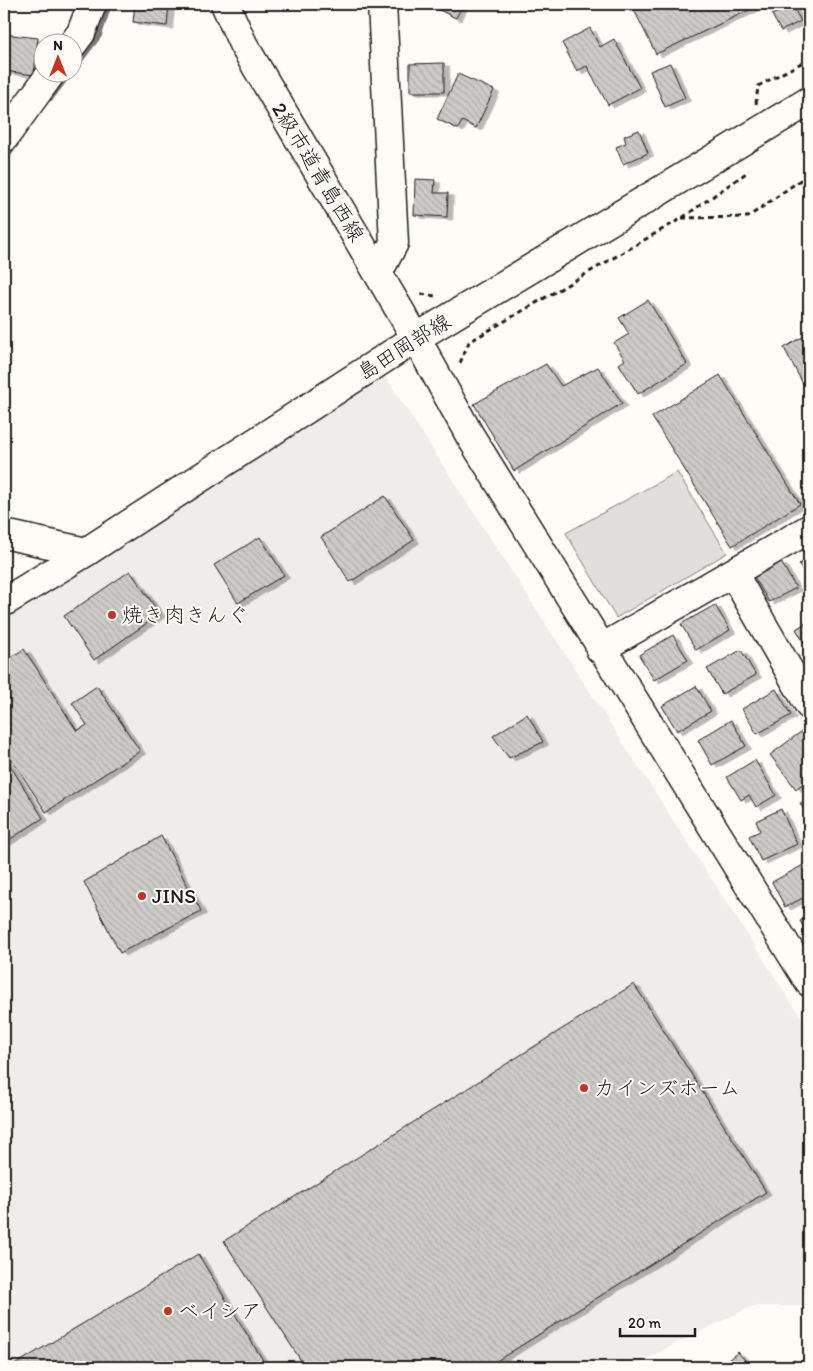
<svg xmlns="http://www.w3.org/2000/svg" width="813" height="1371" viewBox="0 0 813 1371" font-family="Itim,'Klee One',sans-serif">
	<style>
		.built { fill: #eeede9 }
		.green { fill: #e0dfdb; stroke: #7e7e7c }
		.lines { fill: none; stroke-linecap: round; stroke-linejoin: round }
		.stream { stroke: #797876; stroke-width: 8 }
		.building { fill: url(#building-back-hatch); stroke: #1c1c1c; filter: url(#shadow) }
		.minor-casing { stroke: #1c1c1c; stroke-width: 31 }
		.tertiary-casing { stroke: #1c1c1c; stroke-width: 31 }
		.secondary-casing { stroke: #1c1c1c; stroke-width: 31 }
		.path { stroke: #1c1c1c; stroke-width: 3; stroke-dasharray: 5 4; stroke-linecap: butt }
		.minor { stroke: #fdfcf7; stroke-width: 28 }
		.tertiary { stroke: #fdfcf7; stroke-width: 28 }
		.secondary { stroke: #fdfcf7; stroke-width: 28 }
		.poi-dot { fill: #c8321e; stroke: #fdfcf7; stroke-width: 2 }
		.labels { text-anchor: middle; stroke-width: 4; stroke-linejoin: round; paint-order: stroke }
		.street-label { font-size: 21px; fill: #1c1c1c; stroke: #fdfcf7 }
		.poi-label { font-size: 21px; fill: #1c1c1c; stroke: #fdfcf7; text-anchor: start }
	</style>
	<defs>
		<pattern id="building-back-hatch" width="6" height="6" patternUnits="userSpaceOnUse" patternTransform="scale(1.25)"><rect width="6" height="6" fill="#cccbc8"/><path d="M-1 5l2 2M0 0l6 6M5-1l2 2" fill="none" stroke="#afaeab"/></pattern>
		<filter id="shadow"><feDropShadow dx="5.5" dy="3" stdDeviation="0" flood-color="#0004"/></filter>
	</defs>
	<rect width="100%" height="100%" fill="#fdfcf7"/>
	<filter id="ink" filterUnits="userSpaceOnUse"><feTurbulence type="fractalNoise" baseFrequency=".02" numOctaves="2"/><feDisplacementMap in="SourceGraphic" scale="10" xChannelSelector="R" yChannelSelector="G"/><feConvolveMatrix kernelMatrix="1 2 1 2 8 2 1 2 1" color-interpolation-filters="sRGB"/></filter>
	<g filter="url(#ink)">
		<!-- built -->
		<polygon class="built" points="385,376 809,1030 809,1306 752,1306 647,1358 637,1367 4,1367 4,616"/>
		<!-- green -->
		<polygon class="green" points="677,472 727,553 616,618 566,533"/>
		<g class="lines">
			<!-- stream -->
			<g class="stream">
				<polyline points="72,69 98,35 108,4"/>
				<polyline points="50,97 69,72"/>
				<polyline points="4,159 16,142"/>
			</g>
		</g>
		<!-- building -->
		<g class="building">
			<polygon points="135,4 169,4 167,26 133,22"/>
			<polygon points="427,4 463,4 456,18"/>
			<polygon points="631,4 762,4 656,54"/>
			<polygon points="800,4 809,4 809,15 808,16"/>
			<polygon points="792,5 801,21 781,31 772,15"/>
			<polygon points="590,28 600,47 614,39 640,88 608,105 587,66 577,71 562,43"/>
			<polygon points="4,34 38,38 34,75 4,71"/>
			<polygon points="444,63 444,92 410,92 410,64"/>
			<polygon points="670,63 685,98 665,107 650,71"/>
			<polygon points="458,74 494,90 476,128 462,121 458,129 437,119"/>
			<polygon points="639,130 648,153 623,164 616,147 626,143 624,136"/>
			<polygon points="415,179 435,180 434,193 448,193 447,217 414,215"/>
			<polygon points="648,300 687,364 638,394 619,364 625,360 614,343 629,334 619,318"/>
			<polygon points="809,333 809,395 784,348"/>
			<polygon points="546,364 561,386 598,367 622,403 514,471 474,404"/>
			<polygon points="720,375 800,504 732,546 652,417"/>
			<polygon points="385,496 414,540 350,582 321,537"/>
			<polygon points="260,537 284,575 238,603 214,565"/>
			<polygon points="809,559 809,582 799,564"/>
			<polygon points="781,562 796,588 769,602 754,577"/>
			<polygon points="130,571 160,614 94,660 64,616"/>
			<polygon points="715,605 730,630 696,650 681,624"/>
			<polygon points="809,621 809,651 796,629"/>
			<polygon points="673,635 688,660 654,680 639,655"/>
			<polygon points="24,649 77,731 87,725 72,703 97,686 140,751 46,812 4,748 4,662"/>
			<polygon points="741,650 756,675 722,694 707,669"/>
			<polygon points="696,686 711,711 677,731 662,706"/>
			<polygon points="776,689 791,715 757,734 742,709"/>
			<polygon points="527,714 543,742 509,758 493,736"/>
			<polygon points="731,720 746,746 712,765 698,740"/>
			<polygon points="802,731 809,740 809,779 796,789 770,755"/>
			<polygon points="4,756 43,818 4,843"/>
			<polygon points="755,760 776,795 756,807 749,795 741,800 727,777"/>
			<polygon points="809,797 809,818 800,803"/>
			<polygon points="781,809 797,844 761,861 749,836 760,831 756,821"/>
			<polygon points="161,836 201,911 120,953 84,882"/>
			<polygon points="809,862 809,895 785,907 772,882"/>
			<polygon points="809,916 809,937 800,921"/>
			<polygon points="634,984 766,1192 487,1367 305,1367 224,1241"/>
			<polygon points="198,1254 267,1367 11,1367"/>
			<polygon points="738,1352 751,1367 725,1367 723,1364"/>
			<polygon points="794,1360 801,1367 786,1367"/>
		</g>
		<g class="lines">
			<defs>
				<g id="minor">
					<polyline points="72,45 81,33 92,4"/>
					<polyline points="4,138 52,72"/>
					<polyline points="378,273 394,243 382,4"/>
					<polyline points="416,338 469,434 809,982"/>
					<polyline points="4,534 86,552"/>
					<polyline points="733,573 809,705"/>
					<polyline points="600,649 809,529"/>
				</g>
				<polyline id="tertiary" points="225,4 243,44 416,338"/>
				<polyline id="secondary" points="4,602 86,552 416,338 809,101"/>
			</defs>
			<!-- minor casing -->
			<use href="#minor" class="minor-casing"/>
			<!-- tertiary casing -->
			<use href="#tertiary" class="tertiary-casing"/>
			<!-- secondary casing -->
			<use href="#secondary" class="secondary-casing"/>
			<!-- path -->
			<g class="path">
				<polyline points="756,104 758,86 809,59"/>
				<polyline points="682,218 748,217 809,174"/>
				<polyline points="421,294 435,296"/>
				<polyline points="460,363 469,342 682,218 749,171"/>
			</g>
			<!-- minor -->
			<use href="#minor" class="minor"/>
			<!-- tertiary -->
			<use href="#tertiary" class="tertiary"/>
			<!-- secondary -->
			<use href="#secondary" class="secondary"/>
		</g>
	</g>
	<!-- markers -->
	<g class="poi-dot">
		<circle cx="112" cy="615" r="5"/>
		<circle cx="142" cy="896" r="5"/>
		<circle cx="584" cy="1088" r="5"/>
		<circle cx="168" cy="1311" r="5"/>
	</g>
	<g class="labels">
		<!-- street labels -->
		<g class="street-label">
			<text transform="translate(318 172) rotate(59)" y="7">2級市道青島西線</text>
			<text transform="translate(404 347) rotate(-32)" y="7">島田岡部線</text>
		</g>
		<!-- poi labels -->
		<g class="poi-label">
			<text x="122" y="622">焼き肉きんぐ</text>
			<text x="152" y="903">JINS</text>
			<text x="594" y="1095">カインズホーム</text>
			<text x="178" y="1318">ベイシア</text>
		</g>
	</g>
	<!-- margin -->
	<rect width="813" height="1371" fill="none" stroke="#fdfcf7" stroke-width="20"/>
	<rect x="10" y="10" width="793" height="1351" fill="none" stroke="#1c1c1c" stroke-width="2" filter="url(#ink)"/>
	<!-- north arrow -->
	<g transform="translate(58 58)"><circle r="24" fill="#fdfcf7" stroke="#a3a29f"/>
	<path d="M0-4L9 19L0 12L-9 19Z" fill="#c8321e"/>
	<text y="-8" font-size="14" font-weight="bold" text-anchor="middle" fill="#1c1c1c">N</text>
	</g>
	<!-- scale -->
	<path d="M620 1328v8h75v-8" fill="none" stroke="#1c1c1c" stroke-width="2.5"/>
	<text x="628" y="1328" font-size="15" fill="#1c1c1c" stroke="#fdfcf7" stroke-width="4" paint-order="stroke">20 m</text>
</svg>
